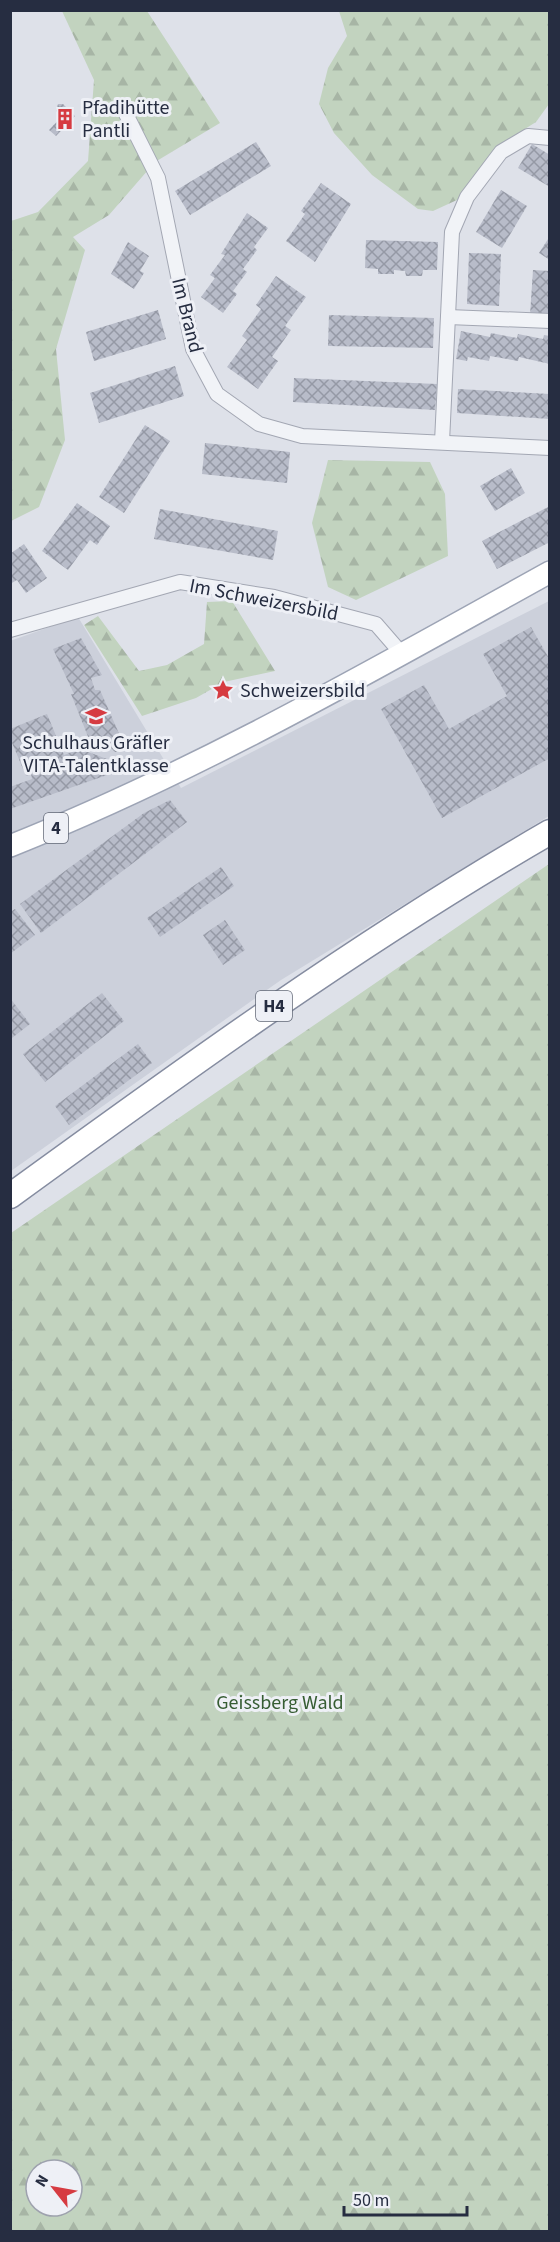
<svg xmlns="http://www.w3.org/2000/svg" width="560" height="2242" viewBox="0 0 560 2242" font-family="'Source Sans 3',sans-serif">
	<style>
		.built { fill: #ccd0db }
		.forest { fill: url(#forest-firs); fill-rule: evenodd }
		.building { fill: url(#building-cross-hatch) }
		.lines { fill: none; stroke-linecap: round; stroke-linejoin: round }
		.street-casing { stroke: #a3a7b3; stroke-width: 16 }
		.primary-casing { stroke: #9da4b5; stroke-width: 24 }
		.highway-casing { stroke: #858ca0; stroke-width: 27 }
		.street { stroke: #f1f3f7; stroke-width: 14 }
		.primary { stroke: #fff; stroke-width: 21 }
		.highway { stroke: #fff; stroke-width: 24 }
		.labels { text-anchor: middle; stroke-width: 6; stroke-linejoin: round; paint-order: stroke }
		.shield { fill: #eef0f6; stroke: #626877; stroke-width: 1.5 }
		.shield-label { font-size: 18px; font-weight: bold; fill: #262d41 }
		.poi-label { font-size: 20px; fill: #262d41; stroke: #eef0f6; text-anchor: start }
		.street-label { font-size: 20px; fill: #262d41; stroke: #eef0f6 }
		.park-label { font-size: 20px; fill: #365d33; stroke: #eef0f6 }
	</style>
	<defs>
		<pattern id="forest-firs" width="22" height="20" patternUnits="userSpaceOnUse" patternTransform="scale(1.5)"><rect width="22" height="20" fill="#c2d3bf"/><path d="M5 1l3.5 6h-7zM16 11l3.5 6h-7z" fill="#a7b5a5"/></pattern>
		<pattern id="building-cross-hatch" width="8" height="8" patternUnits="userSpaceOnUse" patternTransform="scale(1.5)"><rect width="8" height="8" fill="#b8bcc9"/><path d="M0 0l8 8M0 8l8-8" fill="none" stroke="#9599a5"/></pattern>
	</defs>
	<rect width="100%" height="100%" fill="#dee1e9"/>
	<!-- built -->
	<polygon class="built" points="549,601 549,816 281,980 11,1171 10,641 78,617 181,788"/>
	<!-- forest -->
	<g class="forest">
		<polygon points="62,11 147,11 220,123 155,162 109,215 73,237 85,250 56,349 65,440 39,507 11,521 11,221 38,212 88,161 94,80"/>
		<polygon points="339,11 549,11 549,104 536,122 496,147 457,200 433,211 418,209 372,175 334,133 319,104 328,68 347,36"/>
		<polygon points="328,460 430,462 445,494 448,556 356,600 328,587 312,523"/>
		<polygon points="232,601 275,671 224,682 196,698 142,716 84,625 98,616 139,671 167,665 204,644 207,602"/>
		<path d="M549,864v1367h-538v-998zM36,2170h36v36h-36z"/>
	</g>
	<!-- building -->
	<g class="building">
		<polygon points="58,104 63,104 75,116 56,136 49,130 62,116 56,111"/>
		<polygon points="256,142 271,166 190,215 175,191"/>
		<polygon points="532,144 550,155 550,187 518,168"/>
		<polygon points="321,183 351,204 315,262 286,241 305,214 301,211"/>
		<polygon points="501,190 527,206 502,248 476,232"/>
		<polygon points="247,213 268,228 254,247 257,250 243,269 247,272 233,291 237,294 223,313 201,297 215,278 210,275 225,255 221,254"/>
		<polygon points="550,236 550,260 539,253"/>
		<polygon points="366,240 438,242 437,270 423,270 422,276 406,276 405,271 394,270 394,274 378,274 378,269 365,268"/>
		<polygon points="128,242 149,256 140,271 144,273 134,289 111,274"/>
		<polygon points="469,253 501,254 499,306 467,304"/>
		<polygon points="533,270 550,271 550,316 530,315"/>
		<polygon points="276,276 306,297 285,326 291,330 272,357 278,361 258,389 227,367 247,340 242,336 261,309 256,305"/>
		<polygon points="158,310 166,339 94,361 86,332"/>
		<polygon points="329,315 434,318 433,348 328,346"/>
		<polygon points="461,331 490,337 491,333 517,338 518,334 543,339 544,335 550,336 550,364 519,357 518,361 490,356 489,361 468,357 467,361 456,359"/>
		<polygon points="175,366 184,396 99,423 90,393"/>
		<polygon points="294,378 437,384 435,410 293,402"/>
		<polygon points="458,389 550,394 550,419 457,413"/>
		<polygon points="145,425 170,441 124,513 99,497"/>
		<polygon points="205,443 290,452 287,483 202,474"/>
		<polygon points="511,468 525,493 495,511 480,486"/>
		<polygon points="77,503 110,526 97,545 90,540 68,570 42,551"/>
		<polygon points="550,506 550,542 497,569 482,541"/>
		<polygon points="160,509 278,531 273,560 154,539"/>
		<polygon points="24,544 47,578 26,593 17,580 10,584 10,554"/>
		<polygon points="531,627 550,660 550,758 442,818 381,709 424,685 449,729 507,696 483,654"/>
		<polygon points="81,638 102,675 91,678 95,690 100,690 124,745 121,752 115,752 109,746 89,739 71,694 74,694 53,649"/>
		<polygon points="47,714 64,755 80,749 107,759 114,765 110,774 10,809 10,787 32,779 31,774 26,776 10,738 10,729"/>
		<polygon points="170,800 187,822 41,933 20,904 144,813"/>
		<polygon points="221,867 234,886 160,937 147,918"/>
		<polygon points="15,909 35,935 10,954 10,912"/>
		<polygon points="225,920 245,950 223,965 203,935"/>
		<polygon points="102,993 124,1021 45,1082 23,1054"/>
		<polygon points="10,998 30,1024 12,1038 10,1037"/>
		<polygon points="138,1044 152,1063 69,1125 55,1106"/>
	</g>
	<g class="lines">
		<defs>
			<g id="street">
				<polyline points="126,114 158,178 193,349 217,394 259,424 302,436 550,448"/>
				<polyline points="448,317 550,321"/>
				<polyline points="442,442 452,232 467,197 501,152 528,136 550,138"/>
				<polyline points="10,630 180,582 274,597 376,624 402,654"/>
			</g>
			<path id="primary" d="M10,846c188,-75 363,-176 540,-274"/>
			<path id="highway" d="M10,1196c176,-128 351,-255 540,-364"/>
		</defs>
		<!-- street casing -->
		<use href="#street" class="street-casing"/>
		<!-- primary casing -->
		<use href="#primary" class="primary-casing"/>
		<!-- highway casing -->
		<use href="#highway" class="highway-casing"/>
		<!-- street -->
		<use href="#street" class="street"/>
		<!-- primary -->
		<use href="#primary" class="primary"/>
		<!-- highway -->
		<use href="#highway" class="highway"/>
	</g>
	<!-- icons -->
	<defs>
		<symbol id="building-bare" viewBox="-9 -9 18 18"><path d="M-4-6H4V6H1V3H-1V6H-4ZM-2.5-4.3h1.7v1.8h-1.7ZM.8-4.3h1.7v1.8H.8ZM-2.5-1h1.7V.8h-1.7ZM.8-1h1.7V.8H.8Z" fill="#d63b41" stroke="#eef0f6" stroke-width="2.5" paint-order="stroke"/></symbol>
		<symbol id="sight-bare" viewBox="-9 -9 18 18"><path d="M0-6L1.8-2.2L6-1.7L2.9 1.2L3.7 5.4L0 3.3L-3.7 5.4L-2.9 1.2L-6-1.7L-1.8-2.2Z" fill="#d63b41" stroke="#eef0f6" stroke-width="2.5" paint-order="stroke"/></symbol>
		<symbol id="school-bare" viewBox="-9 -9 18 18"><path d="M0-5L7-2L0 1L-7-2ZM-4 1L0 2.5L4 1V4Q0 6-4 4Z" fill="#d63b41" stroke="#eef0f6" stroke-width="2.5" paint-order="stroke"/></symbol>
	</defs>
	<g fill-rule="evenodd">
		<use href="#building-bare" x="50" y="104" width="30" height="30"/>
		<use href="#sight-bare" x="208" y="675" width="30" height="30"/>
		<use href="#school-bare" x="81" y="701" width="30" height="30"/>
	</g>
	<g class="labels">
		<!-- shield labels -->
		<g class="shield">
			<rect x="44" y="813" width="24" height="30" rx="4.5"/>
			<rect x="256" y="991" width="36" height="30" rx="4.5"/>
		</g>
		<g class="shield-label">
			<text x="56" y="834">4</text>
			<text x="274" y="1012">H4</text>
		</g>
		<!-- poi labels -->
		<g class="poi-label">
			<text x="82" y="114">Pfadihütte<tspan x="82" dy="23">Pantli</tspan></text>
			<text x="240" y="697">Schweizersbild</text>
			<text x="96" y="749" text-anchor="middle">Schulhaus Gräfler<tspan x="96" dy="23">VITA-Talentklasse</tspan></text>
		</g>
		<!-- street labels -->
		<g class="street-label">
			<text transform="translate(188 315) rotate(76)" y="7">Im Brand</text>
			<text transform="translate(264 599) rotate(11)" y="7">Im Schweizersbild</text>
		</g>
		<!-- park labels -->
		<g class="park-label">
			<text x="280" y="1709">Geissberg Wald</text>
		</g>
	</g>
	<!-- border -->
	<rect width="560" height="2242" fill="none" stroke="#262d41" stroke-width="24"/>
	<!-- north arrow -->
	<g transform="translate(54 2188) rotate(301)"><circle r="28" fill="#eef0f6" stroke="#9ea2ae" stroke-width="1.5"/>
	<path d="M0-4.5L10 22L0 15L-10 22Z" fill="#d63b41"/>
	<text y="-9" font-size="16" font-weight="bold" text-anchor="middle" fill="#262d41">N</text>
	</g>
	<!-- scale -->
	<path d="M344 2206v9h123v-9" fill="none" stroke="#262d41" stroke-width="3"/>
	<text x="353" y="2206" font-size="18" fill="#262d41" stroke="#eef0f6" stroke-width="4.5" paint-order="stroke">50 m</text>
</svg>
